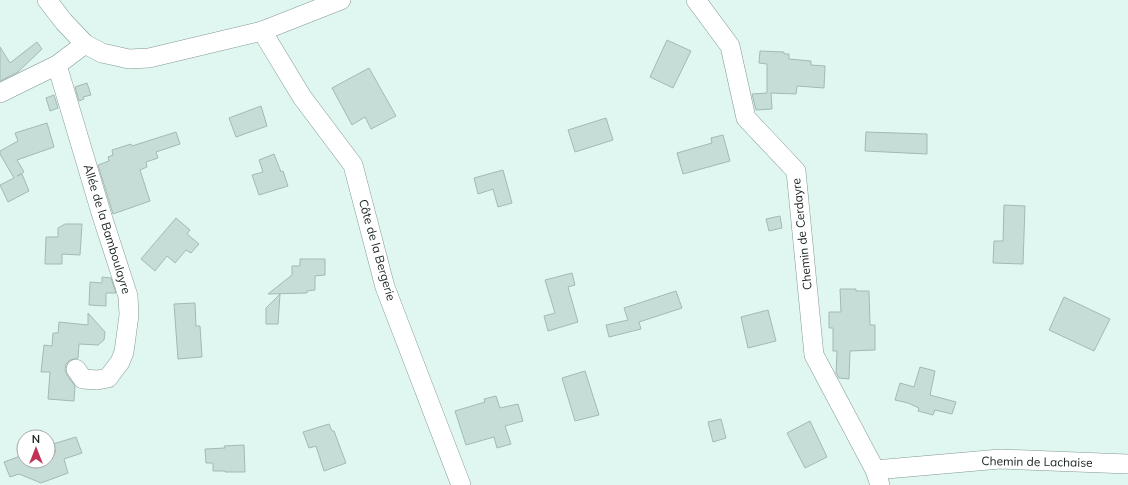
<svg xmlns="http://www.w3.org/2000/svg" width="1128" height="485" viewBox="0 0 1128 485" font-family="Mulish,sans-serif">
	<style>
		.building { fill: #c6dcd7; stroke: #a3b9b4 }
		.lines { fill: none; stroke-linecap: round; stroke-linejoin: round }
		.minor-casing { stroke: #839894; stroke-width: 20 }
		.minor { stroke: #fff; stroke-width: 19 }
		.labels { text-anchor: middle; stroke-width: 4; stroke-linejoin: round; paint-order: stroke }
		.street-label { font-size: 12px; fill: #1a2221; stroke: #fff }
	</style>
	<rect width="100%" height="100%" fill="#dff6f1"/>
	<!-- building -->
	<g class="building">
		<polygon points="667,40 691,51 673,88 650,77"/>
		<polygon points="37,42 42,49 18,72 0,81 0,47 10,63"/>
		<polygon points="760,51 784,52 784,54 789,54 789,59 811,61 811,65 825,66 824,88 797,86 796,94 771,93 772,109 756,110 752,94 767,93 767,64 759,63"/>
		<polygon points="369,68 396,116 371,129 365,117 352,125 332,88"/>
		<polygon points="87,83 91,95 83,97 84,99 79,101 75,87"/>
		<polygon points="54,95 58,108 50,111 46,98"/>
		<polygon points="261,106 267,126 236,137 229,118"/>
		<polygon points="606,118 613,140 575,152 568,130"/>
		<polygon points="47,123 54,147 17,160 24,172 17,176 22,174 29,191 8,202 0,185 14,178 0,154 0,151 18,141 15,133"/>
		<polygon points="176,132 180,144 156,152 158,158 146,162 147,167 140,170 150,201 113,214 98,165 109,161 108,157 113,155 112,150 131,144 132,146"/>
		<polygon points="866,132 927,134 927,154 865,151"/>
		<polygon points="723,135 730,161 683,174 677,153 712,143 711,138"/>
		<polygon points="274,154 281,172 283,171 288,186 259,195 252,175 263,172 259,160"/>
		<polygon points="503,170 512,203 498,207 493,189 478,194 474,178"/>
		<polygon points="1004,205 1025,206 1023,264 993,263 994,241 1003,241"/>
		<polygon points="780,216 782,228 769,231 766,219"/>
		<polygon points="176,218 190,230 187,234 199,244 191,253 186,250 175,263 167,256 155,271 141,259"/>
		<polygon points="65,224 82,224 80,255 62,254 62,264 45,264 46,237 58,237 58,228"/>
		<polygon points="300,259 325,259 325,275 315,276 315,290 307,291 307,293 268,294 292,275 292,266 300,266"/>
		<polygon points="572,273 575,285 568,287 578,322 548,331 544,316 555,313 545,280"/>
		<polygon points="102,277 111,278 116,293 106,293 106,306 89,305 90,282 102,283"/>
		<polygon points="840,289 856,289 856,291 869,291 870,325 875,325 875,350 850,351 849,379 839,378 836,373 837,351 833,351 833,328 829,328 829,312 841,312"/>
		<polygon points="676,291 682,308 639,322 641,329 609,337 606,325 628,320 624,308"/>
		<polygon points="280,294 278,324 266,324 266,308"/>
		<polygon points="1064,297 1110,319 1094,351 1049,330"/>
		<polygon points="195,303 196,326 200,326 202,357 178,359 174,304"/>
		<polygon points="768,310 776,341 748,348 741,317"/>
		<polygon points="88,313 105,332 104,340 98,345 79,344 78,358 70,360 66,364 65,370 67,375 75,386 74,401 48,399 50,372 41,372 44,345 52,346 53,333 58,333 59,322 88,325"/>
		<polygon points="920,367 935,371 930,395 956,402 952,414 935,410 933,415 918,411 919,408 908,403 895,400 900,383 914,387"/>
		<polygon points="585,371 599,415 575,421 562,378"/>
		<polygon points="496,396 500,408 518,404 523,421 505,426 511,444 497,448 494,437 466,445 455,411 485,402 484,399"/>
		<polygon points="721,419 726,438 713,442 708,422"/>
		<polygon points="810,421 827,457 805,468 787,433"/>
		<polygon points="329,424 332,431 334,431 346,463 324,471 316,446 309,448 303,432"/>
		<polygon points="76,437 82,453 64,459 68,473 41,483 19,474 10,477 4,462 23,455 24,461 48,461 48,455 56,452 53,444"/>
		<polygon points="244,445 245,472 225,472 224,471 213,471 213,463 206,463 205,449 225,448 224,446"/>
	</g>
	<g class="lines">
		<defs>
			<g id="minor">
				<polyline points="47,0 64,22 85,44 102,53 129,59 149,58 262,31 341,0"/>
				<polyline points="696,0 730,46 746,118 796,171 814,355 875,470 880,485"/>
				<polyline points="262,31 302,97 353,165 385,287 461,485"/>
				<polyline points="57,65 102,216 128,296 129,315 124,352 120,362 108,378 97,380 83,379 76,369"/>
				<polyline points="0,93 57,65 85,44"/>
				<polyline points="875,470 1000,459 1128,464"/>
			</g>
		</defs>
		<!-- minor casing -->
		<use href="#minor" class="minor-casing"/>
		<!-- minor -->
		<use href="#minor" class="minor"/>
	</g>
	<g class="labels">
		<!-- street labels -->
		<g class="street-label">
			<text transform="translate(107 229) rotate(73)" y="4">Allée de la Bamboulayre</text>
			<text transform="translate(802 234) rotate(-96)" y="4">Chemin de Cerdayre</text>
			<text transform="translate(377 250) rotate(74)" y="4">Côte de la Bergerie</text>
			<text transform="translate(1037 462) rotate(1)" y="4">Chemin de Lachaise</text>
		</g>
	</g>
	<!-- north arrow -->
	<g transform="translate(36 449)"><circle r="19" fill="#ffffff" stroke="#a3a7a6"/>
	<path d="M0-3L7 15L0 10L-7 15Z" fill="#c23257"/>
	<text y="-6" font-size="11" font-weight="bold" text-anchor="middle" fill="#1a2221">N</text>
	</g>
</svg>
